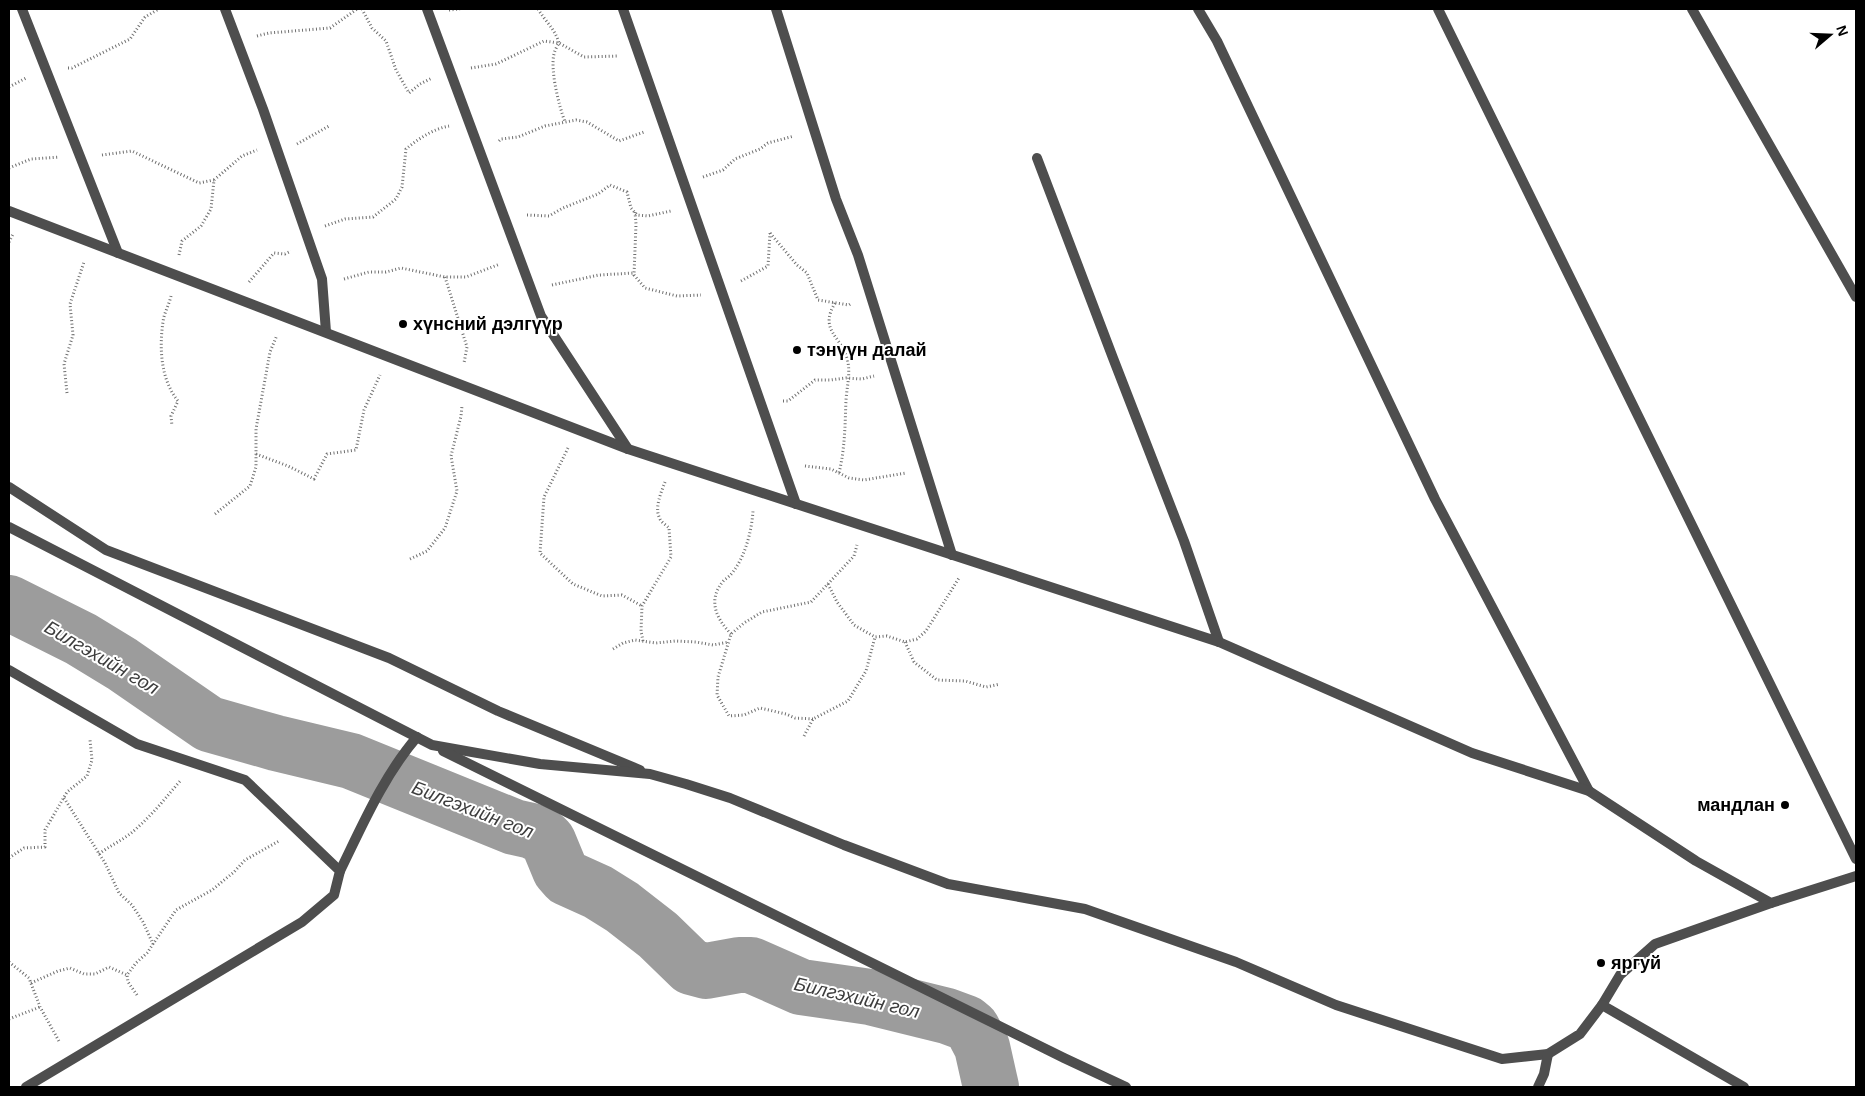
<svg xmlns="http://www.w3.org/2000/svg" width="1865" height="1096" viewBox="0 0 1865 1096" font-family="Arial,sans-serif">
	<style>
		.lines { fill: none; stroke-linecap: round; stroke-linejoin: round }
		.river { stroke: #9c9c9c; stroke-width: 56 }
		.path { stroke: #707070; stroke-width: 3; stroke-dasharray: 1 2.5; stroke-linecap: butt }
		.minor { stroke: #4e4e4e; stroke-width: 10 }
		.poi-dot { fill: #000; stroke: #fff; stroke-width: 2 }
		.labels { text-anchor: middle; stroke-width: 4; stroke-linejoin: round; paint-order: stroke }
		.poi-label { font-size: 18px; font-weight: bold; fill: #000; stroke: #fff; text-anchor: start }
		.water-label { font-size: 19px; font-style: italic; fill: #3d3d3d; stroke: #fff }
	</style>
	<rect width="100%" height="100%" fill="#fff"/>
	<g class="lines">
		<!-- river -->
		<polyline class="river" points="9,603 81,639 122,664 209,724 276,743 351,761 514,827 532,831 544,837 548,841 560,870 567,878 598,892 622,907 658,935 691,967 706,971 739,965 751,965 801,987 870,997 947,1016 966,1023 972,1028 982,1047 991,1087"/>
		<!-- path -->
		<g class="path">
			<polyline points="362,9 372,28 386,41 396,70 409,93 420,84 432,78"/>
			<path d="M538,9c7,12 17,20 21,34 -2,3 -4,7 -5,11 -4,16 5,52 11,68"/>
			<polyline points="449,10 460,9"/>
			<polyline points="257,36 269,33 330,28 357,9"/>
			<polyline points="68,68 72,68 130,39 145,17 159,9"/>
			<polyline points="471,68 496,64 544,41 559,43 584,57 618,56"/>
			<polyline points="9,87 26,78"/>
			<polyline points="499,141 501,139 518,137 545,126 576,120 587,122 619,141 644,132"/>
			<polyline points="297,144 329,126"/>
			<polyline points="102,155 132,151 199,183 214,180"/>
			<polyline points="9,168 31,159 59,157"/>
			<polyline points="703,177 723,170 735,159 760,149 768,143 794,136"/>
			<polyline points="635,212 636,224 634,275 645,288 677,296 701,295"/>
			<polyline points="527,215 549,216 563,208 598,194 610,185 627,192 631,208 637,215 648,216 671,211"/>
			<path d="M325,226l20,-7 28,-2 23,-18 6,-12 4,-38c12,-10 27,-20 43,-23"/>
			<polyline points="770,233 797,265 807,273 818,300 849,305 852,303"/>
			<polyline points="9,242 13,234"/>
			<polyline points="179,255 182,241 201,226 211,209 214,180 242,156 257,150"/>
			<polyline points="445,277 467,347 464,363"/>
			<polyline points="344,279 369,272 386,272 401,268 445,277 466,277 500,264"/>
			<polyline points="741,281 768,266 770,233"/>
			<polyline points="249,282 274,253 285,254 291,251"/>
			<polyline points="552,285 599,275 634,273"/>
			<path d="M171,296c-2,9 -7,17 -8,26 -4,27 -2,58 15,79l-7,15 1,10"/>
			<path d="M835,303c-16,27 5,32 12,55 4,15 0,27 -1,42 -1,25 -1,48 -7,73"/>
			<polyline points="67,393 64,364 73,335 70,304 84,262"/>
			<polyline points="783,401 788,401 815,380 830,380 846,378 862,379 874,376"/>
			<polyline points="568,448 544,497 540,553 573,584 602,596 622,595 642,606"/>
			<polyline points="256,454 288,466 314,479 327,454 356,450 364,410 380,375"/>
			<polyline points="805,466 831,469 849,478 864,480 906,473"/>
			<polyline points="215,514 250,486 256,467 256,429 270,352 277,335"/>
			<polyline points="410,559 427,551 445,528 457,491 451,456 461,416 462,406"/>
			<polyline points="828,584 837,602 854,625 875,637 887,636 905,642 917,639 926,631 959,578"/>
			<path d="M731,634c-15,-16 -24,-34 -7,-54 3,-2 6,-4 9,-8 12,-16 19,-41 20,-62"/>
			<path d="M643,641l-2,-10 1,-25 29,-49 -2,-29c-3,-3 -8,-6 -9,-9 -6,-11 1,-26 5,-37"/>
			<polyline points="905,642 914,662 937,680 965,681 986,687 1000,684"/>
			<polyline points="613,649 623,643 635,640 656,643 675,641 696,642 713,645 729,642"/>
			<polyline points="813,719 795,718 786,714 760,708 744,715 729,716 717,695 718,677 731,634 744,623 762,612 811,602 854,556 857,545"/>
			<polyline points="804,736 813,719 848,701 866,671 875,637"/>
			<polyline points="64,798 105,863 119,893 132,905 143,922 153,944"/>
			<path d="M99,854c13,-10 27,-15 39,-27 16,-14 29,-31 43,-47"/>
			<polyline points="9,858 24,848 45,847 45,830 67,792 87,776 92,760 90,740"/>
			<polyline points="9,962 29,978 40,1007 60,1043"/>
			<polyline points="31,983 58,971 70,968 84,974 95,974 109,967 127,975"/>
			<polyline points="137,995 128,982 127,975 136,963 147,953 176,910 212,890 234,872 245,860 279,841"/>
			<polyline points="9,1019 40,1007"/>
		</g>
		<!-- minor -->
		<g class="minor">
			<polyline points="22,9 118,253"/>
			<polyline points="225,9 263,109 322,279 326,332"/>
			<polyline points="427,9 541,316 628,449"/>
			<polyline points="623,9 796,504"/>
			<polyline points="776,9 836,199 858,255 952,555"/>
			<polyline points="1198,9 1217,41 1435,499 1589,791"/>
			<polyline points="1438,9 1856,859"/>
			<polyline points="1692,9 1856,297"/>
			<polyline points="1037,158 1113,358 1184,541 1219,642"/>
			<polyline points="9,211 628,449 1219,642 1472,753 1589,791 1696,861 1771,903 1856,876"/>
			<polyline points="9,487 106,550 389,658 498,711 640,770"/>
			<polyline points="9,527 432,745 540,764 650,774 686,784 730,798 844,845 948,884 1085,909 1236,962 1336,1005 1502,1059 1548,1054 1580,1034 1602,1005 1620,975 1655,944 1771,903"/>
			<polyline points="9,670 137,744 245,780 340,871 334,895 302,922 26,1087"/>
			<polyline points="443,751 1064,1058 1126,1087"/>
			<path d="M340,871c22,-45 44,-96 77,-134"/>
			<polyline points="1602,1005 1744,1087"/>
			<polyline points="1538,1087 1544,1074 1548,1054"/>
		</g>
	</g>
	<!-- markers -->
	<g class="poi-dot">
		<circle cx="403" cy="324" r="5"/>
		<circle cx="797" cy="350" r="5"/>
		<circle cx="1785" cy="805" r="5"/>
		<circle cx="1601" cy="963" r="5"/>
	</g>
	<g class="labels">
		<!-- poi labels -->
		<g class="poi-label">
			<text x="413" y="330">хүнсний дэлгүүр</text>
			<text x="807" y="356">тэнүүн далай</text>
			<text x="1775" y="811" text-anchor="end">мандлан</text>
			<text x="1611" y="969">яргуй</text>
		</g>
		<!-- water labels -->
		<g class="water-label">
			<text transform="translate(102 657) rotate(30)" y="7">Билгэхийн гол</text>
			<text transform="translate(473 809) rotate(21)" y="7">Билгэхийн гол</text>
			<text transform="translate(857 997) rotate(13)" y="7">Билгэхийн гол</text>
		</g>
	</g>
	<!-- border -->
	<rect width="1865" height="1096" fill="none" stroke="#000000" stroke-width="20"/>
	<!-- north arrow -->
	<g transform="translate(1830 35) rotate(71)" stroke="#ffffff" stroke-width="4" paint-order="stroke">
	<path d="M0-4L9 19L0 12L-9 19Z" fill="#000000"/>
	<text y="-8" font-size="14" font-weight="bold" text-anchor="middle" fill="#000000">N</text>
	</g>
</svg>
